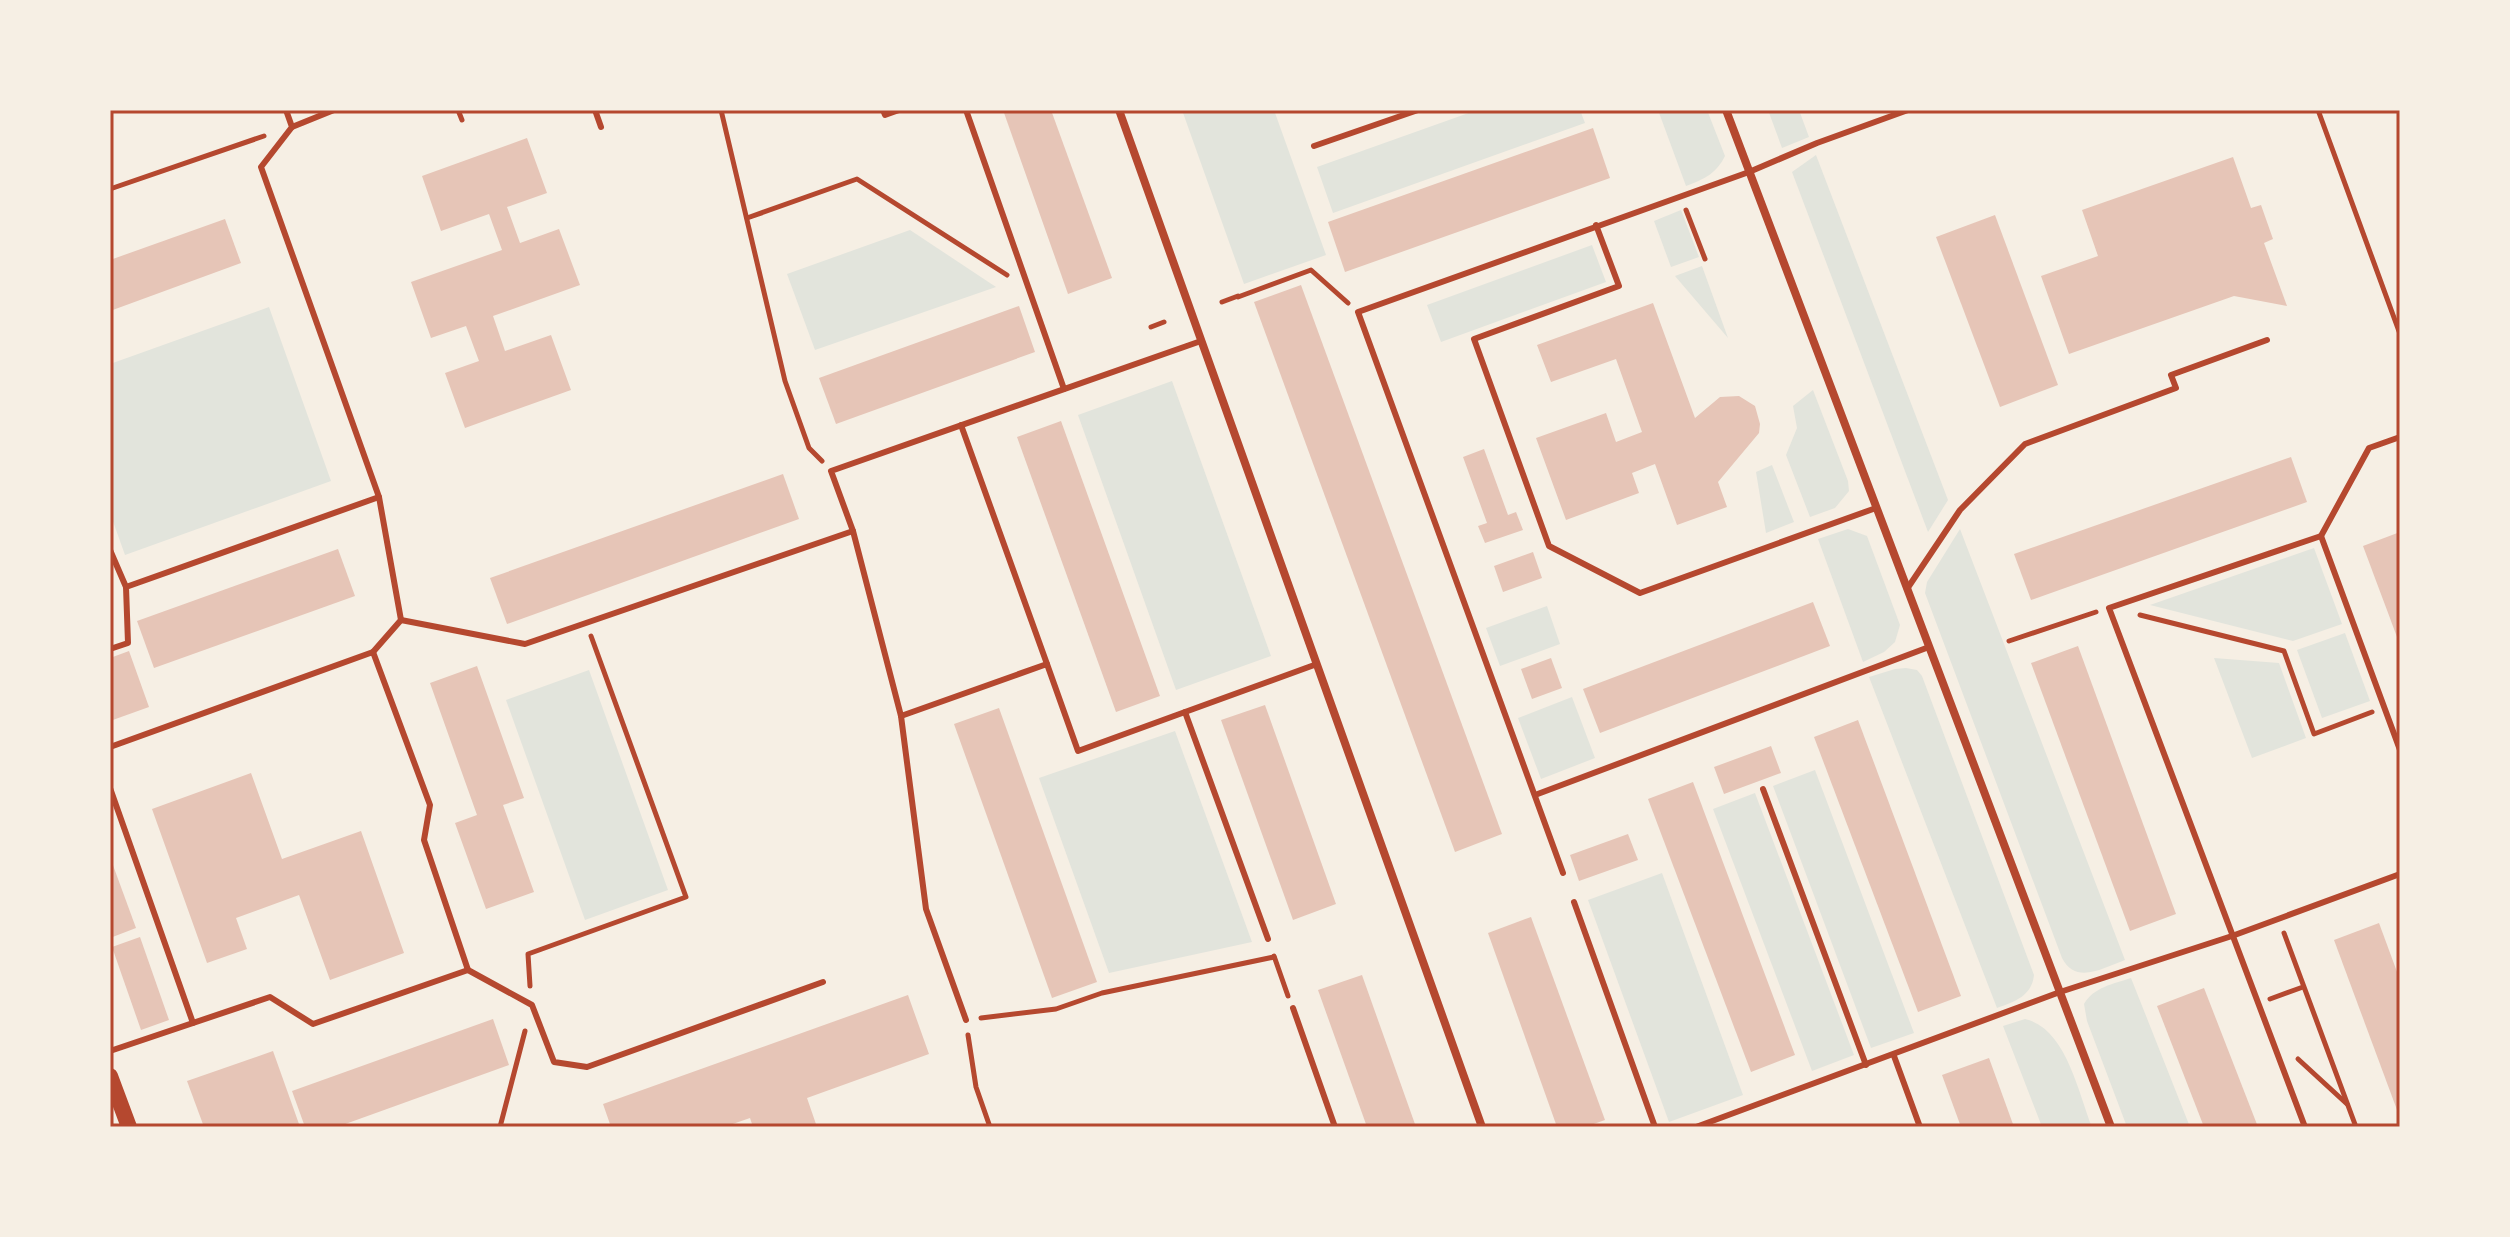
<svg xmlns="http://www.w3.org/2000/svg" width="2510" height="1237" viewBox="0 0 2510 1237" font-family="Arial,sans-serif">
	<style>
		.green { fill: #e2e4dc }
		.building { fill: #e6c5b7 }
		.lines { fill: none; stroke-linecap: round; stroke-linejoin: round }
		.path { stroke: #b5482f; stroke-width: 5 }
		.service { stroke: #b5482f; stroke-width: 6 }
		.minor { stroke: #b5482f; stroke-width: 8 }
		.secondary { stroke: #b5482f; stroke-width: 16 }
		.neatline { fill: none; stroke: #b5482f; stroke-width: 3 }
	</style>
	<rect width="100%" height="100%" fill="#f6efe4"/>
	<!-- green -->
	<g class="green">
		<polygon points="1182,110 1274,110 1326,255 1244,284"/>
		<polygon points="1477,110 1580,110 1585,123 1333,213 1317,167"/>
		<path d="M1658,110h49l18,46c-9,18 -21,23 -39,30z"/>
		<polygon points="1768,110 1799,110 1809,137 1782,148"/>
		<polygon points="1816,155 1948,500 1928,532 1792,172"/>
		<polygon points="1681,210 1699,257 1671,267 1654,221"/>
		<polygon points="910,230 996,287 815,350 787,274"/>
		<polygon points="1592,245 1606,282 1441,342 1427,305"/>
		<polygon points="1702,266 1728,338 1675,276"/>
		<polygon points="269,307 331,481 125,555 110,513 110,364"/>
		<polygon points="1172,381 1271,656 1176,690 1078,415"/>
		<polygon points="1813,390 1848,481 1849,491 1835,508 1810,517 1786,455 1797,428 1793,406"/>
		<polygon points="1772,465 1794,522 1766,533 1756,472"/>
		<polygon points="1848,529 1867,536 1900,625 1895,642 1884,652 1863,662 1818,539"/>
		<path d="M1960,529l165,431c-22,8 -49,25 -63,-2l-137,-365 2,-11z"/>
		<polygon points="2314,548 2342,624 2293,641 2150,605"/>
		<polygon points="1547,606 1560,644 1500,666 1486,628"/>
		<polygon points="2345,633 2370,701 2322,718 2297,650"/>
		<polygon points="2214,658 2279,663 2306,738 2252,758"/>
		<path d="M1906,668l11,2 5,6 112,299c-2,21 -20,27 -37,33l-128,-331 26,-8z"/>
		<polygon points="589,670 668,890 585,920 506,700"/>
		<polygon points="1572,697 1595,758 1541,779 1518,718"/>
		<polygon points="1175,731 1252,942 1109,973 1039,778"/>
		<polygon points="1815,770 1914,1033 1871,1048 1773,786"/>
		<polygon points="1755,793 1854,1055 1812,1071 1713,809"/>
		<polygon points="1662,873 1743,1095 1669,1122 1588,900"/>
		<path d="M2131,978l59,149h-63l-40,-106 -3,-17c10,-17 29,-20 47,-26z"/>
		<path d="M2025,1019c41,9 53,73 67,108h-50l-39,-101z"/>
	</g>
	<!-- building -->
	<g class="building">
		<polygon points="1003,110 1051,110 1112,278 1068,294"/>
		<polygon points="1593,128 1610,178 1345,272 1328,222"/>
		<polygon points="527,138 547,193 507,207 520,243 559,229 580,285 493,316 505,351 551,335 571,390 465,428 445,373 479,361 466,326 431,338 411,282 502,250 489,214 441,231 422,176"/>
		<polygon points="2233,157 2251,208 2261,205 2273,239 2264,243 2287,306 2234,296 2069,354 2041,276 2098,256 2082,210"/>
		<polygon points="1995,215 2058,385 2000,407 1936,237"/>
		<polygon points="225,219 241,263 110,311 110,260"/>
		<polygon points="1301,285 1502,834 1455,852 1254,302"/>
		<polygon points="1653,303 1695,418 1720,397 1739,396 1755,406 1760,424 1759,433 1718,482 1727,507 1677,525 1655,464 1632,473 1639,493 1566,520 1536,438 1606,413 1616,442 1642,432 1616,359 1551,382 1537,345"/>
		<polygon points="1019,306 1035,352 836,424 819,378"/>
		<polygon points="1061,421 1160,696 1116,712 1017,437"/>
		<polygon points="1484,449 1508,515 1516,512 1523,530 1485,543 1478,526 1487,523 1463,457"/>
		<polygon points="2291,457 2307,502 2031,600 2014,554"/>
		<polygon points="783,474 799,519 507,624 490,578"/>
		<polygon points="2400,532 2400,645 2363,546"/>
		<polygon points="338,549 355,596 154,668 137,621"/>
		<polygon points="1533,552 1542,578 1503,592 1494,566"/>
		<polygon points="1813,602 1830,646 1600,733 1583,689"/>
		<polygon points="2078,646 2176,914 2130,931 2031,663"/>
		<polygon points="129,651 149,707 110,721 110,658"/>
		<polygon points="1551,658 1562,688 1532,699 1521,669"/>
		<polygon points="477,666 524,798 503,805 534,892 486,909 455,823 477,815 430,683"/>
		<polygon points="1265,705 1336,904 1293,920 1221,720"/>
		<polygon points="999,708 1097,982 1052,998 954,724"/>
		<polygon points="1858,720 1961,996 1918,1012 1814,737"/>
		<polygon points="1771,746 1781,773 1724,794 1714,767"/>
		<polygon points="251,773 282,859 361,831 404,953 330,980 299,895 236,918 247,949 207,963 152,809"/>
		<polygon points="1693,782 1795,1055 1751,1072 1648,799"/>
		<polygon points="1628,834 1638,860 1579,881 1570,855"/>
		<polygon points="110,857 136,928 110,938"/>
		<polygon points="1531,917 1605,1120 1585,1127 1557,1127 1488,933"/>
		<polygon points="2379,923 2400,980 2400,1118 2334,940"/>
		<polygon points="140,937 169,1020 141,1030 112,947"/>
		<polygon points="1362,975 1416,1127 1367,1127 1318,990"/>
		<polygon points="2204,988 2258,1127 2204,1127 2157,1006"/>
		<polygon points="908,995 929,1054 807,1098 817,1127 753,1127 750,1118 724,1127 611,1127 603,1104"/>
		<polygon points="493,1019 509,1065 337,1127 305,1127 292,1091"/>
		<polygon points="273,1051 299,1124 292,1127 204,1127 187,1081"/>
		<polygon points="1989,1058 2014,1127 1961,1127 1942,1075"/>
	</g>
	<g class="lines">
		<!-- path -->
		<g class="path">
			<polyline points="458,110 462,120"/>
			<polyline points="721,110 785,381 809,448 822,461"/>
			<polyline points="2318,110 2400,334"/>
			<polyline points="110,189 264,136"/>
			<polyline points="1686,210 1705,259"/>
			<polyline points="747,218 857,179 1007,275"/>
			<polyline points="1238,297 1311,270 1348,303"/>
			<polyline points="1222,302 1238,296"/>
			<polyline points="1151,327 1164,322"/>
			<polyline points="2140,615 2284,651 2314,734 2372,712"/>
			<polyline points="2009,641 2096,612"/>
			<polyline points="2284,933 2356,1127"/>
			<polyline points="1274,956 1288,996"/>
			<polyline points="530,986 528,954 686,897 591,636"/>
			<polyline points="2270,999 2303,987"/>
			<polyline points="981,1018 1056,1009 1102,993 1274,957"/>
			<polyline points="968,1035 976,1087 990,1127"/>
			<polyline points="2298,1059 2347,1104"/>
			<polyline points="500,1127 525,1031"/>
		</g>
		<!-- service -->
		<g class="service">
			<polyline points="595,110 601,127"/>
			<polyline points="883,110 885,115 899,110"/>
			<polyline points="966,110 1064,389"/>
			<polyline points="292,127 334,110"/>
			<polyline points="1314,146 1418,110"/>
			<polyline points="1596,225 1619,286 1474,339 1549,546 1640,593 1876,508"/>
			<polyline points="961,425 1047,664"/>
			<polyline points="2321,536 2369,448 2400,437"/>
			<polyline points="110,550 126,587"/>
			<polyline points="1907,589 1960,510 2025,444 2176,388 2171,375 2267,340"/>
			<polyline points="401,620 525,644 853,531"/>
			<polyline points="110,649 128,643 126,587 379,497 261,167 292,127 286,110"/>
			<polyline points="373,652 401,620 379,497"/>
			<polyline points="901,716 1047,664 1078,751 1185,712"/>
			<polyline points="110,747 373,652 430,805 424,840 468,970 313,1024 270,997 110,1051"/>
			<polyline points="110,788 193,1023"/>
			<polyline points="1763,789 1866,1065"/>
			<polyline points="1535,795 1929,647"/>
			<polyline points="1563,873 1358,312 1749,172 1817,143 1908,110"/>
			<polyline points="1574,902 1655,1127"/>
			<polyline points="1268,939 1185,712 1317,664"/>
			<polyline points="468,970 532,1005 554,1062 587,1067 823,982"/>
			<polyline points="1293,1008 1335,1127"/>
			<polyline points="966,1020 926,909 901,716 853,531 831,471 1201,341"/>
			<polyline points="1894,1056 1920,1127"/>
			<polyline points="1696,1127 2060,992 2232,936 2400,874"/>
			<polyline points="2305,1127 2109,608 2321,536 2400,750"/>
		</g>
		<!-- minor -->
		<g class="minor">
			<polyline points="1119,110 1482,1127"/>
			<polyline points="1726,110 2111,1127"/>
		</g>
		<!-- secondary -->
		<polyline class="secondary" points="110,1076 129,1127"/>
	</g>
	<!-- border -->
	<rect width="2510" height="1237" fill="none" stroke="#f6efe4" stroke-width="224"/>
	<rect x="112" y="112" width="2286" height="1013" class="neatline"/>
</svg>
